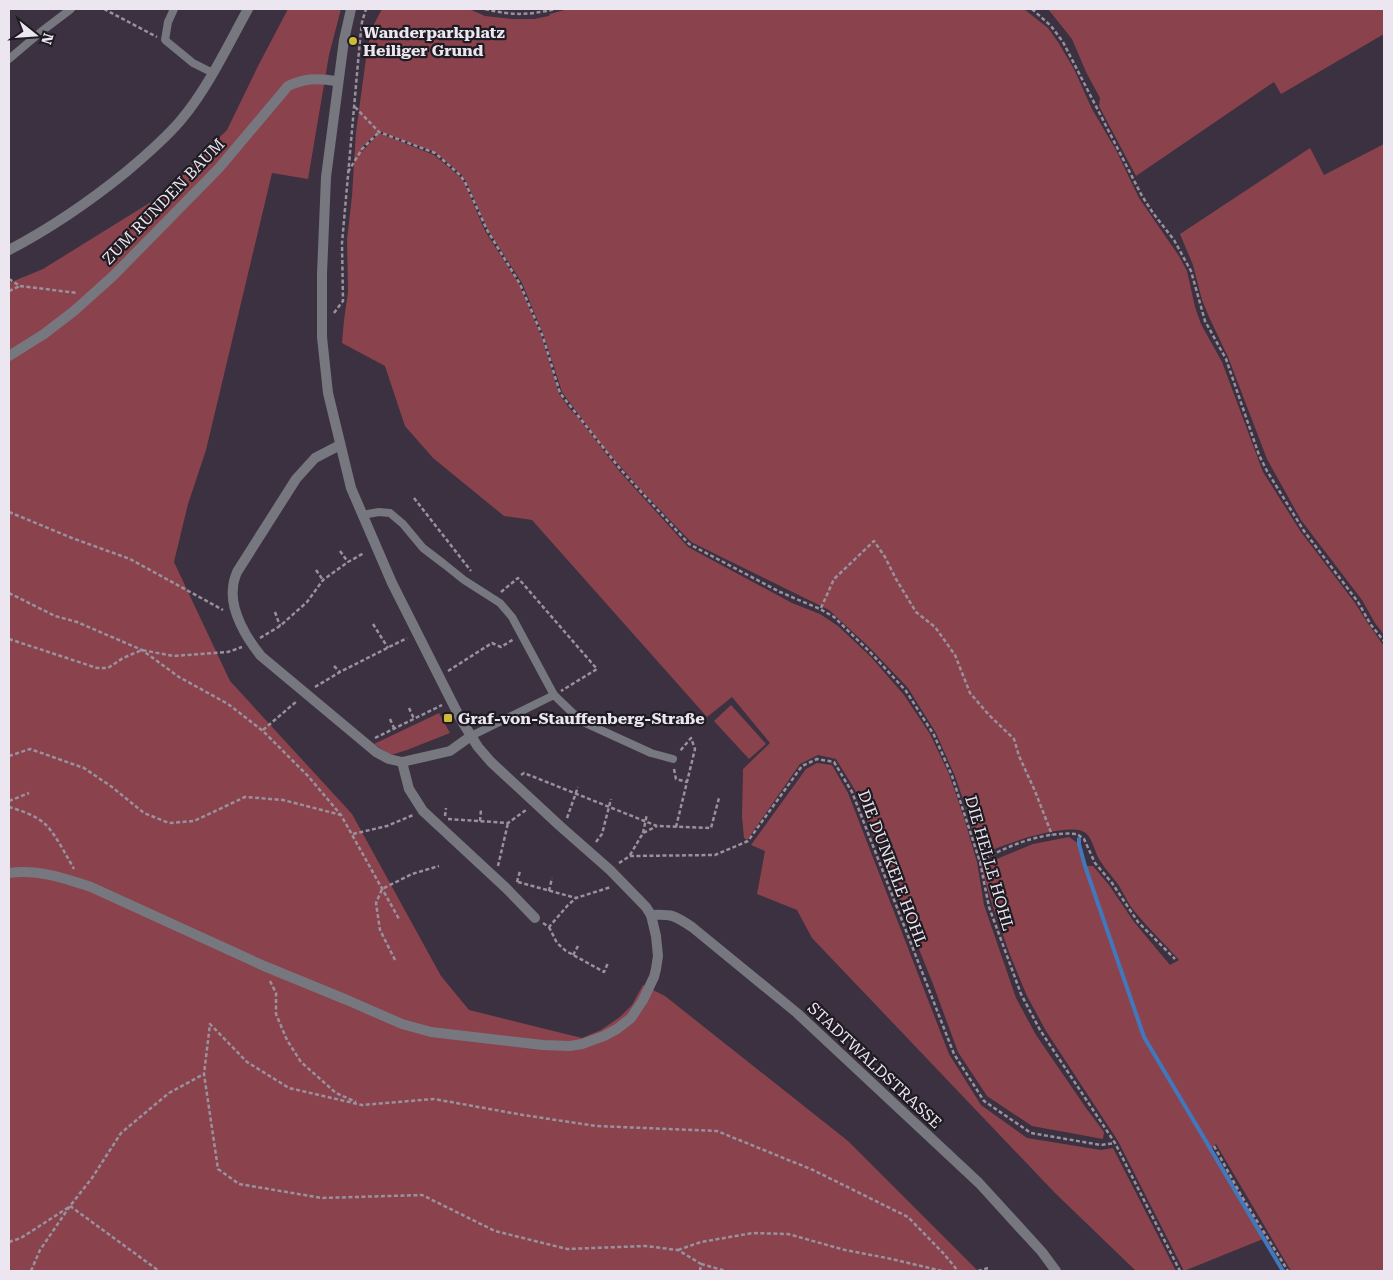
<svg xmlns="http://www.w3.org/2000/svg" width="1393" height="1280" viewBox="0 0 1393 1280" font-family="'Roboto Serif',serif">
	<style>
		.green { fill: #8a434d }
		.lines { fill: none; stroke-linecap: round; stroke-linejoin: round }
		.stream { stroke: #4277bc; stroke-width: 4 }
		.path { stroke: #99919d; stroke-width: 2.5; stroke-dasharray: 4 2.5; stroke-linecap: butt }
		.service { stroke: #777780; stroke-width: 8 }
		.minor { stroke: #777780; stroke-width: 10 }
		.tertiary { stroke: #777780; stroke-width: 10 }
		.poi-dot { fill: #ceb938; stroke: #1f1b22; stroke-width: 2 }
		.labels { text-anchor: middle; stroke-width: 4.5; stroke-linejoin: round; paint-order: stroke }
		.poi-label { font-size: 16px; font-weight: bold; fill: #ece6f0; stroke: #1f1b22; text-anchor: start }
		.street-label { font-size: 16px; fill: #ece6f0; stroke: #1f1b22 }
	</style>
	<rect width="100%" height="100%" fill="#3b3140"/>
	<!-- green -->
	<g class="green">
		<polygon points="288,9 341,9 329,55 308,179 272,173 206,450 188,504 174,562 230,681 352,814 441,976 469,1010 582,1038 601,1030 620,1017 632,1005 643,985 665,996 848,1141 978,1271 9,1271 9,283 43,269 159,197 227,130 258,66"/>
		<path d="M382,9h87l16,7 28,3h21l15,-3 1,-2 18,-5h456l24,19 10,14 16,27 18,40 24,41 23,48 40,58 8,15 8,36 6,17 21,38 41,110 38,60 54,71 14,22 15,21v625h-93l-75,-127 -5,5 52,90 -79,32 -66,-130 -72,-110 -19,-35 -17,-41 -17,-48 -12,-41 13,-6 39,-16 36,-7 10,7 6,22h8l16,19 25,37 36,43 9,-5c-14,-16 -30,-31 -44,-48 -7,-8 -11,-19 -18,-29 -5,-7 -11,-13 -16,-21 -7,-9 -8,-27 -19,-31 -22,-7 -82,14 -102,25l-14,-48 -11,-32 -19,-43 -28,-45 -39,-41 -40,-37 -138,-68 -50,-52 -38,-43 -41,-55 -18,-56 -22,-53 -34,-53 -22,-49 -5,-7 -26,-22 -56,-21 -18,17 1,4 17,-19 55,22 25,21 5,6 21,49 34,53 23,54 17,56 10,14 11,12 40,52 68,75 104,56 28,11 18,12 33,31 33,38 26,39 19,40 15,44 13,44 7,43 32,93 20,37 50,73 18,24 -1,7 -71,-13 -45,-30 -29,-44 -25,-68 -78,-194 -19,-31 -18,-4 -18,9 -53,76 -3,-2 -2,-21 1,-48 27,-26 -38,-46 -25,20 -175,-197 -28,-4 -71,-58 -28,-32 -20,-60 -43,-23 2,-23 4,-28 -1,-52 5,-44 4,-64 11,-81 5,-23z"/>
		<polygon points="1048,9 1384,9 1384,34 1281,94 1274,82 1136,176 1099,106 1100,98 1086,72 1072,39"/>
		<polygon points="1384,144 1384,635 1375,623 1362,600 1301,520 1267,459 1228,357 1209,317 1202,300 1193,265 1180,234 1310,148 1324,175"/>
		<polygon points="731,705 766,744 749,759 714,721"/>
		<polygon points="439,713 450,733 407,750 391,755 374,744"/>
		<polygon points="817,763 832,765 848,793 949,1054 981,1105 1027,1138 1101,1150 1113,1148 1176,1271 1136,1271 1055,1193 812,938 797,910 757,894 765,851 751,845 806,769"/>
	</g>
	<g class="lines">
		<!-- stream -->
		<polyline class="stream" points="1079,839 1079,844 1085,866 1144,1037 1283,1271"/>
		<!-- path -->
		<g class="path">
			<polyline points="104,9 157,37"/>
			<path d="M485,9c27,7 44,6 71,0"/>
			<polyline points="1032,9 1051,26 1063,42 1142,196 1153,213 1174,240 1191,271 1205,321 1226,359 1259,455 1267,471 1304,531 1358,602 1371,625 1384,641"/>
			<polyline points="355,107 379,132 435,153 460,175 465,182 487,230 520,284 543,337 560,393 621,470 689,544 780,592 820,609 834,617 871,653 906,691 934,735 952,776 980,862 989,907 1021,994 1040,1030 1115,1143 1180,1271"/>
			<polyline points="348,172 362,149 379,132"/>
			<polyline points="9,279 20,286 78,293"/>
			<polyline points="9,291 20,286"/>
			<polyline points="334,313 343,301 342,243 360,40 362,22 366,9"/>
			<polyline points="414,498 471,571"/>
			<polyline points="9,512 72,538 130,559 223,610"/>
			<polyline points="340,551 348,562"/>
			<polyline points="316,570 323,580"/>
			<polyline points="501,592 518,578 597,669 561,691"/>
			<polyline points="9,593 55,616 77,622 142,650 179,677 228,704 263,731 308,776 341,815 399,919"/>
			<polyline points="821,608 834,579 874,541 885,557 896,579 916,612 935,627 955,655 970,693 989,715 1014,739 1019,756 1035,791 1052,835"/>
			<polyline points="275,612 280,626"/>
			<polyline points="373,624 388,648"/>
			<polyline points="260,638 280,626 307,602 323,580 348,562 364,553"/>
			<polyline points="9,639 97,668 108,668 123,658 142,650 173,656 228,652 242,647"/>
			<polyline points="334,666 340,672"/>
			<polyline points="448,671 492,643 501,647 514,639"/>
			<polyline points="315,687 340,672 407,638"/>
			<polyline points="409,708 414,719"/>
			<polyline points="390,719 394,728"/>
			<polyline points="263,730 297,701"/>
			<polyline points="375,738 442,705"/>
			<polyline points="9,756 30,749 84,768 112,787 144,813 169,823 194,821 245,797 283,800 341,815"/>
			<polyline points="674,769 676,779 687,782"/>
			<polyline points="521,775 524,773 657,826 711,828 719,798"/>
			<polyline points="9,801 29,793"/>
			<path d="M9,807c11,3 28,9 36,17 10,9 22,33 29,45"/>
			<polyline points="445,816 446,808"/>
			<polyline points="567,818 578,787"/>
			<polyline points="448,819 508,823 526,810"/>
			<polyline points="480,821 481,810"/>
			<polyline points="676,827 695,749 691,738 680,751"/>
			<polyline points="643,833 647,814"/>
			<polyline points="353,834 387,826 413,815"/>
			<polyline points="596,842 602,834 611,799"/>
			<polyline points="630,855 643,833 657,826"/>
			<path d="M980,862c27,-17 65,-31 97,-28l7,5 11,24 17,20 26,39 37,37"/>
			<polyline points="619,863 630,856 715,855 748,841 802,766 817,759 834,762 852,792 954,1054 984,1101 1031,1133 1101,1145 1115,1143"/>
			<polyline points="498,866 508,823"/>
			<polyline points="517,882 520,871"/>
			<polyline points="518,882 576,898 611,887"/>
			<polyline points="549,891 552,878"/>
			<polyline points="543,923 549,927 568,905 576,898"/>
			<polyline points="549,927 557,943 566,951 604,972 608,963"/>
			<polyline points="573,955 578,946"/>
			<polyline points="395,960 380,930 376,903 382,889 412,874 439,866"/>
			<polyline points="270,981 276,993 276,1014 287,1040 301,1062 336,1093 356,1102"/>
			<polyline points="1214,1146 1241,1195 1288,1271"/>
			<polyline points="70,1206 159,1271"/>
			<polyline points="9,1242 21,1238 69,1207"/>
			<polyline points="678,1250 701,1242 753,1233 788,1234 845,1250 887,1258 942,1271"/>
			<polyline points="701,1264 726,1271"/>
			<polyline points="31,1271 40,1250 70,1206 92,1178 121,1133 169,1093 204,1074"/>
			<polyline points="700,1271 701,1264 678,1250 645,1246 567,1249 495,1231 422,1195 322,1198 239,1184 218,1169 204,1074 210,1024 247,1062 289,1088 362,1105 434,1099 523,1115 596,1126 717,1131 813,1170 908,1217 944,1254 958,1271"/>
			<polyline points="978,1271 988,1268"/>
		</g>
		<!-- service -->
		<g class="service">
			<polyline points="174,9 168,22 165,40 193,63 213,73"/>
			<polyline points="9,59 42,31 71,9"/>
			<polyline points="362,515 379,512 390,513 403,524 423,548 444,564 464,580 500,603 512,617 554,695 581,721 651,753 673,759"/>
			<polyline points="471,736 554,695"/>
		</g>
		<!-- minor -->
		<g class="minor">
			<path d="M9,250c42,-22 80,-48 117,-78 19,-16 39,-33 55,-52 27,-32 47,-75 67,-111"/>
			<path d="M9,356l35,-22 30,-23 39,-35 106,-108 69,-82c20,-9 28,-7 50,-5"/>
			<path d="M340,445l-25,13 -19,21 -59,93c-2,5 -4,10 -4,16 -3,23 14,51 28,68l115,96 13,7 13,3 48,-11 21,-15"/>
			<polyline points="402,762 409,789 423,811 506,888 535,918"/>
			<path d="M651,915c21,-1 23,0 41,12l105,86 182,170 63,69 14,19"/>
		</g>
		<!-- tertiary -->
		<path class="tertiary" d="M9,873c28,-4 55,5 82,14l173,79 83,34 55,24 29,8 112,13 27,1 12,-2 22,-8 13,-7 14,-11 12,-18 11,-23 2,-8 2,-13 -2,-20 -5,-21 -5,-8 -36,-37 -50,-44 -69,-64 -13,-15 -18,-29 -68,-135 -41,-95 -23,-95 -6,-56v-63l4,-97 18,-137 7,-31"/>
	</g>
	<!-- markers -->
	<g class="poi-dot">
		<circle cx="353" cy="41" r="5"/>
		<rect x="443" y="713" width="10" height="10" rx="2.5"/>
	</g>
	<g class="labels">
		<!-- poi labels -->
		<g class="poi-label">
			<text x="363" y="38">Wanderparkplatz<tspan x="363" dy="18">Heiliger Grund</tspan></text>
			<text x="458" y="724">Graf-von-Stauffenberg-Straße</text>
		</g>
		<!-- street labels -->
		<g class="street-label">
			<text transform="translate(163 201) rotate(-46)" y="6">ZUM RUNDEN BAUM</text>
			<text transform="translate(990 863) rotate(74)" y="6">DIE HELLE HOHL</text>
			<text transform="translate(893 868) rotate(69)" y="6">DIE DUNKELE HOHL</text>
			<text transform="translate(875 1065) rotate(43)" y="6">STADTWALDSTRASSE</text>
		</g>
	</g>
	<!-- border -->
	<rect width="1393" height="1280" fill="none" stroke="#ece6f0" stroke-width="20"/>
	<!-- north arrow -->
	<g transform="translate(35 35) rotate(107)" stroke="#1f1b22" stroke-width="4" paint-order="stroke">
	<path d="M0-4L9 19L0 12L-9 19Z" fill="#ece6f0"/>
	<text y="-8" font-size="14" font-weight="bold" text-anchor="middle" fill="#ece6f0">N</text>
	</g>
</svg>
